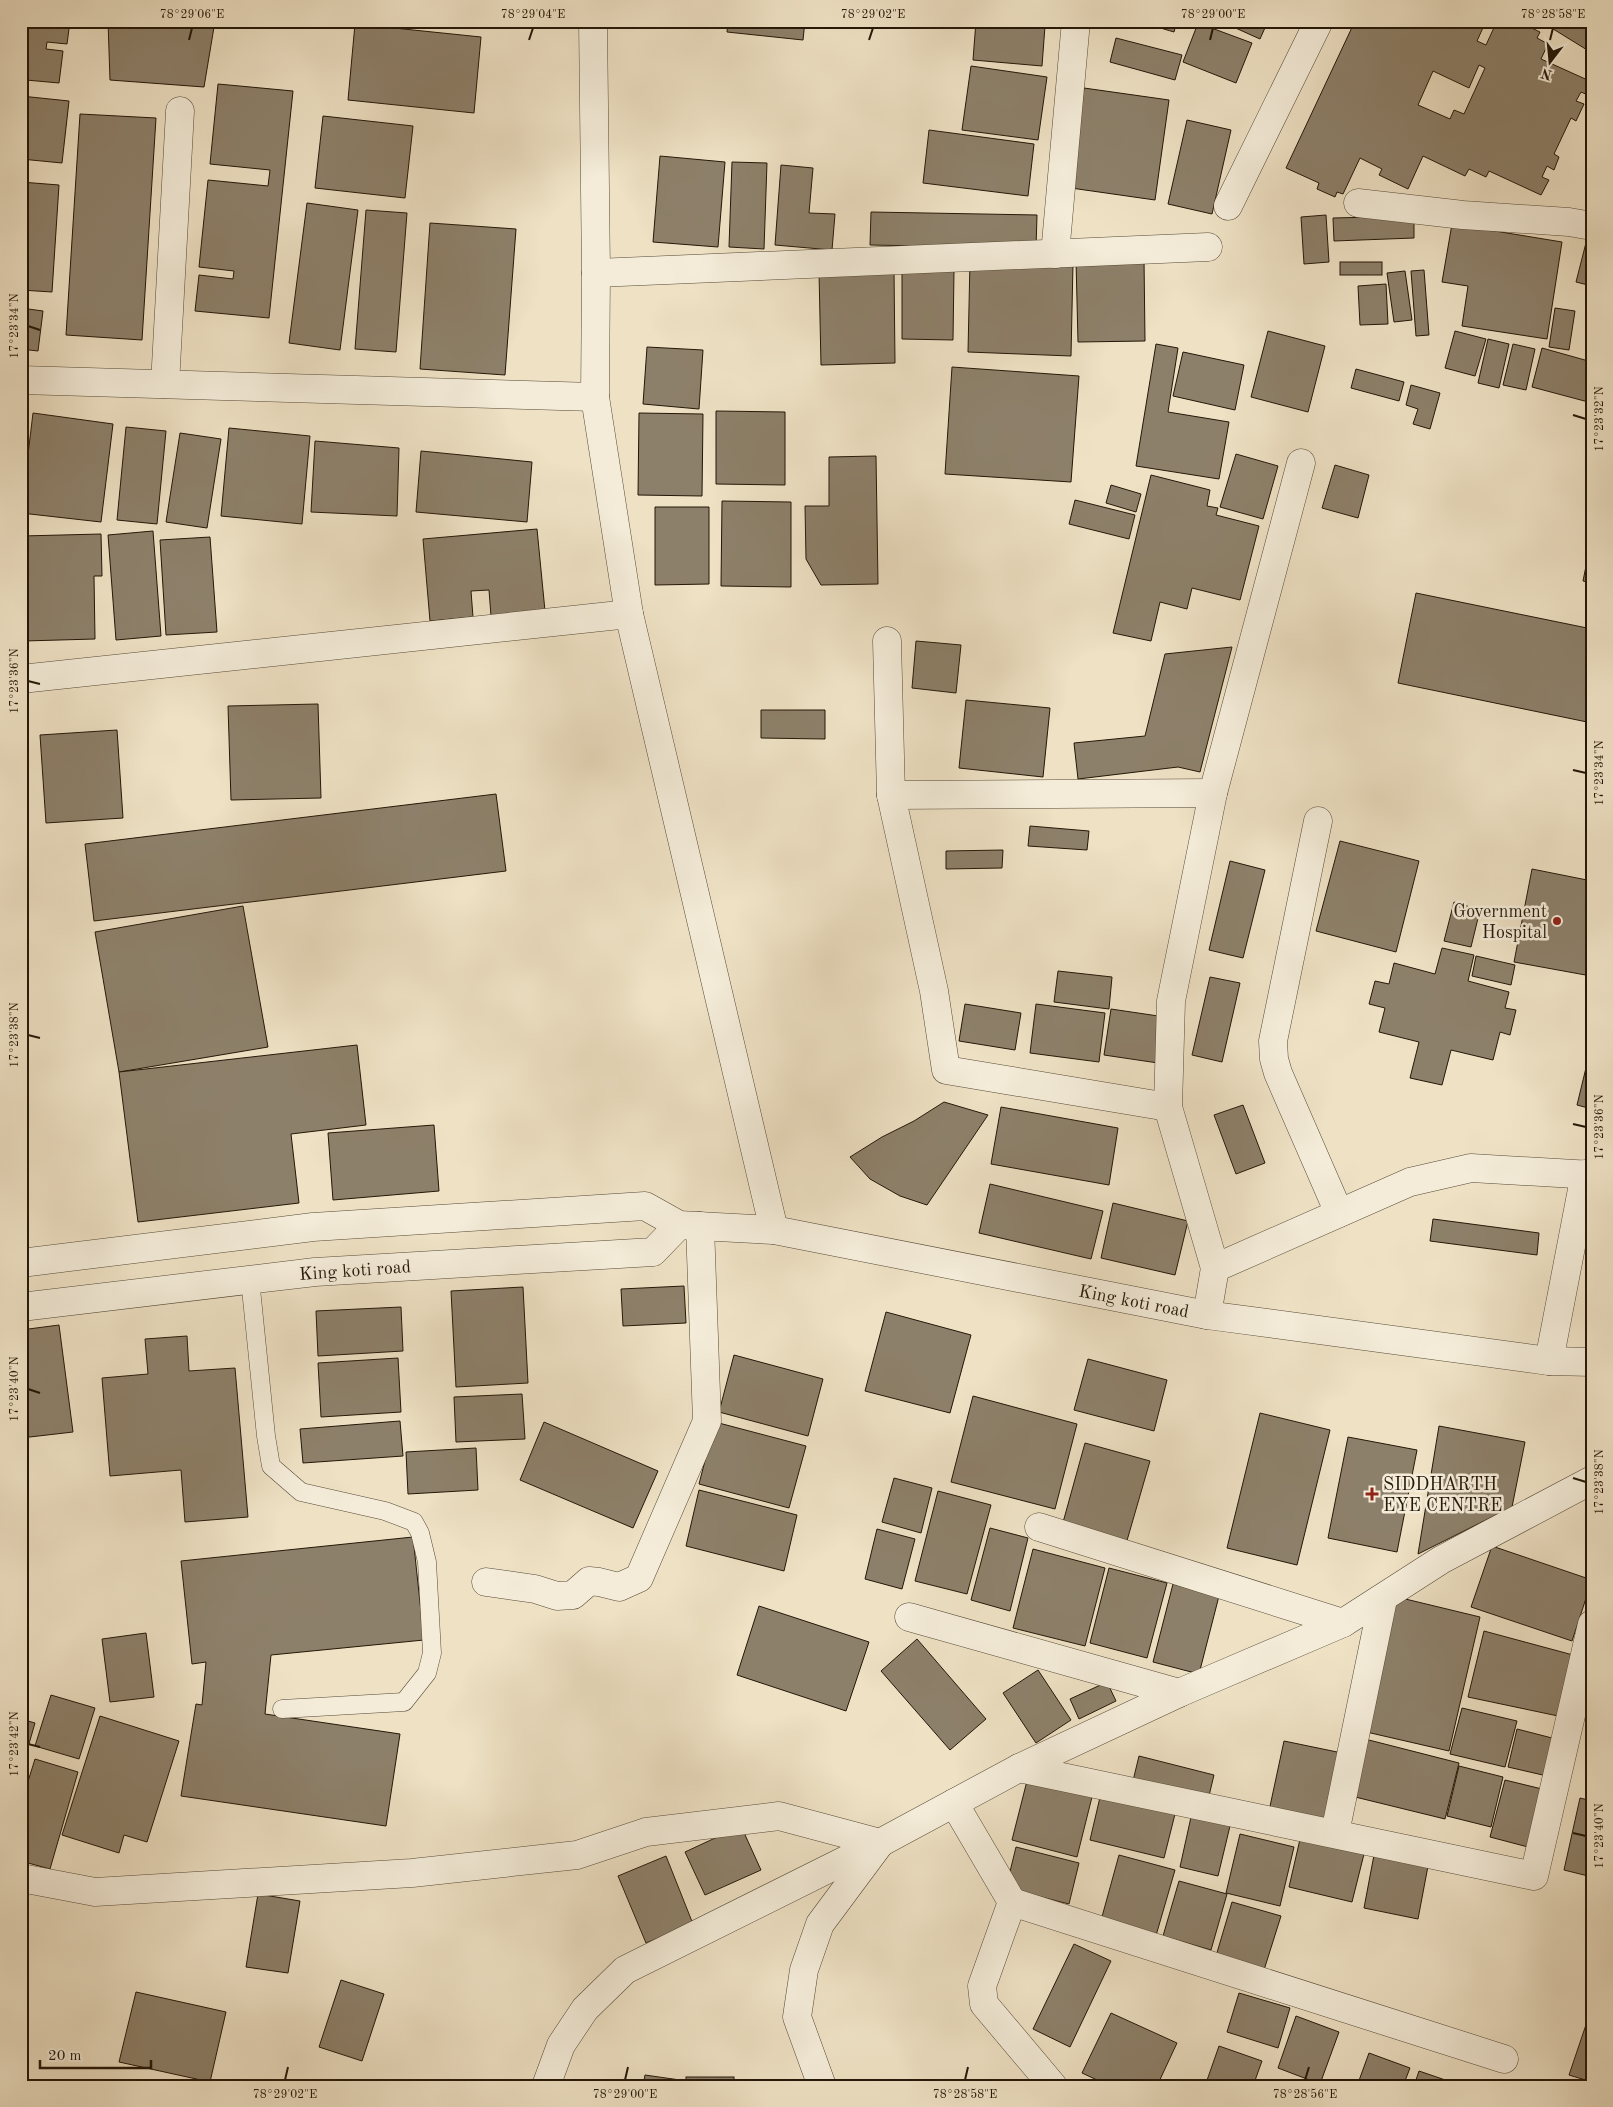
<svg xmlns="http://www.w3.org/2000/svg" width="1613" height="2107" viewBox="0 0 1613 2107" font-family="'Old Standard TT',serif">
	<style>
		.building { fill: #8d806a; stroke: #241708; fill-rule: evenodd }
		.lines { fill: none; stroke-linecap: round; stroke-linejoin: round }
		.service-casing { stroke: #564a37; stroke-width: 19 }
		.minor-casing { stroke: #564a37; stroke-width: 29 }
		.tertiary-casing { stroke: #564a37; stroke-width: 29 }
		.service { stroke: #f4ecd9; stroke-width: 18 }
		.minor { stroke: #f4ecd9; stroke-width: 28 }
		.tertiary { stroke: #f4ecd9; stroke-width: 28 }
		.ticks { fill: none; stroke: #241708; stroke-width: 2 }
		.poi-dot { fill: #8f2418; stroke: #f4ecd9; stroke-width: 2 }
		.labels { text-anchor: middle; stroke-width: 5; stroke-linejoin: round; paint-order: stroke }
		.poi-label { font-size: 18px; fill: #241708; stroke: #f4ecd9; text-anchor: end }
		.street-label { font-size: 18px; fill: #241708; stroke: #f4ecd9 }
		.neatline { fill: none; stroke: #241708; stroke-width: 2 }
		.ticks-label { font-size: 12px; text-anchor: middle; fill: #241708 }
	</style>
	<rect width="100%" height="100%" fill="#eee1c4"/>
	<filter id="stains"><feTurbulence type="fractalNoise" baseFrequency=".004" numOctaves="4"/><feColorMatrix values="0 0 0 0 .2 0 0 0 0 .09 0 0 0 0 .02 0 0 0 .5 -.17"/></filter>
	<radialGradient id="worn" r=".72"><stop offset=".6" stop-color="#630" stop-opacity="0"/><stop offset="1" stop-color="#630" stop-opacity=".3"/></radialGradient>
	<!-- building -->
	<g class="building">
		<polygon points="21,21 70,21 67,44 47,42 46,49 63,51 59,83 26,80 27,69 21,69"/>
		<polygon points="108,21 215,21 204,87 110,80"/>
		<polygon points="728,21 805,21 803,40 727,32"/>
		<polygon points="976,21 1045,26 1042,66 973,60"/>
		<polygon points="1137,21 1177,21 1174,32"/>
		<polygon points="1220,21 1268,21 1260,39"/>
		<path d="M1355,21h131l-9,20 9,4 11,-24h20l23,11 -3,6 11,6 -7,15 51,23 -4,13 -7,-3 -5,9 8,3 -8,17 -5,-3 -17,36 5,3 -5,13 -7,-4 -5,11 7,3 -8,15 -52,-24 -3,6 -17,-8 -4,7 -42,-20 -15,33 -29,-14 3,-6 -22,-11 -17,36 -6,-2 -2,5 -18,-8 2,-6 -33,-15zM1479,65l6,3 -21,46 -10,-4 -4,9 -32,-14 15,-34 36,17z"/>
		<polygon points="1553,21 1592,21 1592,53 1550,27"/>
		<polygon points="1198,23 1252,43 1236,83 1183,62"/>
		<polygon points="355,24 481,37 474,113 348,100"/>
		<polygon points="1116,38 1182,55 1175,80 1110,62"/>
		<polygon points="971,66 1047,77 1038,140 962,130"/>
		<polygon points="218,84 293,91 269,318 195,311 199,275 233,279 234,271 199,267 208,180 268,186 270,170 210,164"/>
		<polygon points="1084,88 1169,100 1155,200 1071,188"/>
		<polygon points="21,96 69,101 62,163 21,159"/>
		<polygon points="80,114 156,118 142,340 66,335"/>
		<polygon points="323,116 413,126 405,198 315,188"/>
		<polygon points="1187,120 1231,130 1212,214 1168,204"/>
		<polygon points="929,130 1034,144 1028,196 923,183"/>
		<polygon points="660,156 725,162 718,247 653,242"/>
		<polygon points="732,162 767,163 764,249 729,247"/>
		<polygon points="781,165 813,168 809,213 835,214 832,250 775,245"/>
		<polygon points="21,182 59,185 52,292 21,290"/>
		<polygon points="307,203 358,210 340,350 289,343"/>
		<polygon points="366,210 407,213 396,352 355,349"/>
		<polygon points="871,212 1037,215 1036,248 870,245"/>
		<polygon points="1326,215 1329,262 1304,264 1301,217"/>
		<polygon points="1414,216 1414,238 1334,241 1333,218"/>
		<polygon points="430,223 516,229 505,375 420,369"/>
		<polygon points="1452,224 1562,242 1547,339 1462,326 1468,286 1442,282"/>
		<polygon points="1589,231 1592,231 1592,286 1576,282"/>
		<polygon points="1144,259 1145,341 1078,342 1076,260"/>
		<polygon points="970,260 1073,263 1071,356 968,352"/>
		<rect x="1340" y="262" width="42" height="13"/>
		<polygon points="902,269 954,270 953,340 902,339"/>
		<polygon points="1424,270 1429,335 1416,336 1411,271"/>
		<polygon points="894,271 895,363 821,365 819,272"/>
		<polygon points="1405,271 1412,320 1394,322 1387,273"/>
		<polygon points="1386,284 1388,324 1360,325 1358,286"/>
		<polygon points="21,308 43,311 38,351 21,349"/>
		<polygon points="1555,308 1575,311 1569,350 1549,347"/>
		<polygon points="1268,331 1325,346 1308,412 1251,397"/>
		<polygon points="1455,331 1486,339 1475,376 1445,368"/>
		<polygon points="1488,339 1509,344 1499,388 1478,383"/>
		<polygon points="1156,344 1178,348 1168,412 1229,422 1219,479 1136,466"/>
		<polygon points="1513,344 1535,349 1526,390 1503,385"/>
		<polygon points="647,347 703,350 699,409 643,404"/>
		<polygon points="1542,348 1592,362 1592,403 1532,387"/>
		<polygon points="1183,352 1244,365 1235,410 1173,396"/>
		<polygon points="952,367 1079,376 1071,482 945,474"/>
		<polygon points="1356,369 1404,382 1399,401 1351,388"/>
		<polygon points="1411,385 1440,393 1430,429 1413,424 1418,409 1406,405"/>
		<polygon points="716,411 785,412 785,485 716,484"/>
		<polygon points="33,413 113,424 101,522 21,513"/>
		<polygon points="639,413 703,414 702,496 638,495"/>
		<polygon points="126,427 166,431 157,524 117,520"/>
		<polygon points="229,428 310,436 302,524 221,516"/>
		<polygon points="180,433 221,439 207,528 166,522"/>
		<polygon points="315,441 399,448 397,516 311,512"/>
		<polygon points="421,451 532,462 527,522 416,512"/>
		<polygon points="1236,454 1278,466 1263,519 1220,507"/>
		<polygon points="876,456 878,584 821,585 806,559 805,506 829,506 829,457"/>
		<polygon points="1335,465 1369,475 1358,518 1322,508"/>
		<polygon points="1151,475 1210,490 1207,506 1218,508 1216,515 1259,526 1240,600 1192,588 1187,609 1160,602 1151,641 1113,633"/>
		<polygon points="1111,485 1141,494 1136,512 1106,503"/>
		<polygon points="1075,500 1135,515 1129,539 1069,524"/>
		<polygon points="722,501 791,502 791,587 721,586"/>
		<polygon points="655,507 709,507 709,584 655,585"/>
		<polygon points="537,529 545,611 491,616 489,590 471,591 473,617 430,621 423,539"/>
		<polygon points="153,531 161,636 116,640 108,535"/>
		<polygon points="101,534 102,576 94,576 95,639 24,641 22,536"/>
		<polygon points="1592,536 1592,583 1583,581"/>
		<polygon points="210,537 217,632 166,635 160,540"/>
		<polygon points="1416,593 1592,629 1592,723 1398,683"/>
		<polygon points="916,641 961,645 956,693 912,688"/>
		<polygon points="1232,647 1200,772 1178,767 1078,779 1074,743 1145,736 1165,654"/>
		<polygon points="966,700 1050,708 1043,777 959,768"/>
		<polygon points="318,704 321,798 231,800 228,706"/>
		<polygon points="761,710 825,710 825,739 761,738"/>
		<polygon points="117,730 123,818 46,823 40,735"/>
		<polygon points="496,794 506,871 94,921 85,844"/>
		<polygon points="1030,826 1089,831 1087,850 1028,846"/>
		<polygon points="1340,841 1419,861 1396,952 1316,931"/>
		<polygon points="1003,850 1002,868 946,869 946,851"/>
		<polygon points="1230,861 1265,870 1243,958 1209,950"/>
		<polygon points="1532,869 1592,881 1591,976 1514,962"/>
		<polygon points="1454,902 1480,910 1471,947 1444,941"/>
		<polygon points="243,906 268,1047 119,1072 95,932"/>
		<polygon points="1442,948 1474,955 1468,981 1509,992 1505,1008 1516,1010 1510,1035 1500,1032 1493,1060 1451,1050 1442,1085 1410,1078 1419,1042 1379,1032 1385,1008 1369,1004 1375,981 1389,984 1394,963 1435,974"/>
		<polygon points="1476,956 1515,965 1511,985 1472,976"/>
		<polygon points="1058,971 1112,977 1109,1009 1054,1002"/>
		<polygon points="1210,977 1240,983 1222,1062 1192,1055"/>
		<polygon points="965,1004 1021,1013 1015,1050 959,1041"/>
		<polygon points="1036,1004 1105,1013 1099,1062 1030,1053"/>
		<polygon points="1111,1009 1165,1017 1158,1063 1104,1055"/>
		<polygon points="1592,1043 1592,1109 1577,1105"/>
		<polygon points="357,1045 366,1125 291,1134 299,1203 138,1222 119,1072"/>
		<polygon points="944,1102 988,1115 927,1205 900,1196 870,1179 850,1157 882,1137 914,1121"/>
		<polygon points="1243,1105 1265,1163 1236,1174 1214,1115"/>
		<polygon points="1001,1107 1118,1128 1109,1185 991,1164"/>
		<polygon points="434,1125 439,1191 333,1200 328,1133"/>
		<polygon points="990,1184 1103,1211 1091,1259 979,1233"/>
		<polygon points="1113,1203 1188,1221 1175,1275 1101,1258"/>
		<polygon points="1433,1219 1539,1233 1537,1255 1430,1241"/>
		<polygon points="684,1286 686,1323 623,1326 621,1289"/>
		<polygon points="523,1287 528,1383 456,1387 451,1291"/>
		<polygon points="401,1307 403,1351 318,1356 316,1311"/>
		<polygon points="886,1312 971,1335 950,1413 865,1391"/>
		<polygon points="59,1325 73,1432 21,1438 21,1330"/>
		<polygon points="187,1336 189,1371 235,1368 248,1517 185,1522 181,1470 110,1476 102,1378 148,1374 145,1339"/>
		<polygon points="734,1355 823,1379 808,1436 719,1412"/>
		<polygon points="398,1358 401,1412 321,1417 318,1363"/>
		<polygon points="1088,1359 1167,1380 1154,1431 1074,1410"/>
		<polygon points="522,1394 525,1439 456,1442 454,1397"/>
		<polygon points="973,1396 1077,1424 1055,1509 951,1482"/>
		<polygon points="1260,1413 1330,1430 1297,1565 1227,1548"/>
		<polygon points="400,1421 403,1456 303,1463 300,1429"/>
		<polygon points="544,1422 658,1471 633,1528 520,1480"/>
		<polygon points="715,1422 806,1446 789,1508 699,1484"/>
		<polygon points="1439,1426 1525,1442 1512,1507 1418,1554"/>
		<polygon points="1348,1437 1417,1450 1397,1552 1328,1538"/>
		<polygon points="1085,1443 1150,1461 1126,1544 1062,1526"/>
		<polygon points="476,1448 478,1490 408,1494 406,1452"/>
		<polygon points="894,1478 932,1488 921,1533 882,1522"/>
		<polygon points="699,1490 797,1515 784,1571 686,1546"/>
		<polygon points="938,1491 991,1505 967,1594 915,1581"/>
		<polygon points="990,1528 1028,1538 1010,1611 971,1600"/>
		<polygon points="877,1529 915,1539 902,1589 865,1579"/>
		<polygon points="413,1537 424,1640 271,1655 265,1714 400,1734 386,1826 181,1796 196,1704 202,1705 206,1662 192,1664 181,1561"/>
		<polygon points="1492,1546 1592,1580 1572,1641 1471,1607"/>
		<polygon points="1033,1549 1105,1568 1085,1646 1013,1628"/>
		<polygon points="1109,1568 1167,1583 1147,1658 1090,1643"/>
		<polygon points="1173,1584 1219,1596 1199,1674 1153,1662"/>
		<polygon points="1393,1596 1480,1617 1449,1751 1362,1731"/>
		<polygon points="759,1606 869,1642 846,1711 737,1675"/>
		<polygon points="1484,1631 1573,1655 1558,1716 1468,1697"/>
		<polygon points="146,1633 154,1697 110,1702 102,1639"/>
		<polygon points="917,1639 986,1719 950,1750 881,1671"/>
		<polygon points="1038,1670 1071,1720 1036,1743 1003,1693"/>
		<polygon points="1107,1682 1116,1701 1079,1719 1070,1699"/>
		<polygon points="51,1695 95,1708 79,1759 35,1746"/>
		<polygon points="1462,1708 1517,1721 1505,1767 1450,1754"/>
		<polygon points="100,1716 179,1741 147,1842 124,1835 119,1853 62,1835"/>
		<polygon points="21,1719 35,1723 22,1768 21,1768"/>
		<polygon points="1517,1729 1556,1739 1547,1776 1508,1767"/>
		<polygon points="1361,1738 1459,1763 1445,1819 1347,1795"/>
		<polygon points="1284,1741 1342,1753 1327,1823 1269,1811"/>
		<polygon points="1139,1756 1214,1775 1207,1804 1132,1785"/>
		<polygon points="35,1759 78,1772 50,1869 21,1861 21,1804"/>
		<polygon points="1459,1766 1503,1777 1491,1827 1447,1816"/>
		<polygon points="1029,1773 1094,1789 1077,1857 1012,1840"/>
		<polygon points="1505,1780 1542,1789 1528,1847 1490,1837"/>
		<polygon points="1101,1793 1176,1810 1164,1858 1090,1840"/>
		<polygon points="1580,1798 1592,1801 1592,1877 1564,1870"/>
		<polygon points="1191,1817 1230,1826 1218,1876 1180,1867"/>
		<polygon points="741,1826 761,1870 705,1895 685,1852"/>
		<polygon points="1240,1834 1294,1847 1280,1906 1226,1893"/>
		<polygon points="1301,1835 1365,1850 1352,1902 1289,1887"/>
		<polygon points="1016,1847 1079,1863 1069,1904 1006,1888"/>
		<polygon points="1119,1855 1175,1870 1155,1939 1100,1924"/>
		<polygon points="1374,1855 1428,1866 1418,1919 1364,1908"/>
		<polygon points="666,1856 693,1924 646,1943 618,1876"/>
		<polygon points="1179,1881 1227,1894 1211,1950 1163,1936"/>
		<polygon points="258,1894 300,1901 288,1973 246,1967"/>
		<polygon points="1232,1902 1281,1916 1264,1970 1216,1956"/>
		<polygon points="1074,1944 1111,1961 1070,2047 1033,2029"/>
		<polygon points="341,1980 384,1994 362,2061 319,2047"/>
		<polygon points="136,1992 226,2012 210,2082 119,2062"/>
		<polygon points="1239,1993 1290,2008 1278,2048 1227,2032"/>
		<polygon points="1592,2007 1592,2082 1569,2075"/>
		<polygon points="1111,2013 1177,2043 1157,2086 1110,2086 1082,2073"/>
		<polygon points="1296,2016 1339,2032 1320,2084 1278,2068"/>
		<polygon points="1219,2046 1262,2061 1253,2086 1205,2086"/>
		<polygon points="1369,2053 1410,2068 1403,2086 1357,2086"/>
		<polygon points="1419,2071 1460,2085 1460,2086 1414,2086"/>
		<polygon points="645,2075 680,2080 680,2086 643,2086"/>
		<rect x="686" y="2077" width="48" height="9"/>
	</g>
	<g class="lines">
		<defs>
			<polyline id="service" points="250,1279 266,1436 271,1466 301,1492 385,1511 414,1522 420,1533 427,1562 432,1653 427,1673 404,1702 282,1709"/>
			<g id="minor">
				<polyline points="1358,203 1463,215 1569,222 1592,226"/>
				<polyline points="1228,206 1319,21"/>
				<polyline points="1055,254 1076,21"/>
				<polyline points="596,273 1208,247"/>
				<polyline points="21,380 595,397"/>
				<polyline points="165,384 180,111"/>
				<polyline points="887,641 891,795 934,991 946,1070 1168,1107"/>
				<polyline points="21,679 629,614"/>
				<polyline points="891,795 1213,793"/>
				<polyline points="1318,821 1273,1041 1274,1059 1278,1073 1339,1213"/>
				<polyline points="1215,1268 1168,1107 1171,1001 1213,793 1301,463"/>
				<polyline points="1207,1315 1215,1268 1410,1182 1471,1168 1592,1175"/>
				<polyline points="1549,1361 1585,1174"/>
				<polyline points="1039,1527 1343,1623"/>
				<polyline points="486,1582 535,1589 557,1596 573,1595 589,1581 599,1582 619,1587 639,1578 707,1421 700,1226"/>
				<polyline points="909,1617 1179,1693"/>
				<polyline points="1019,1768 1534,1876 1592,1624"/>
				<polyline points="954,1803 1012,1902 982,1986 984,2004 1053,2086"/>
				<polyline points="1335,1833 1383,1599"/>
				<polyline points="21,1878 95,1892 412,1873 577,1855 646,1832 779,1816 880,1843"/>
				<polyline points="1012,1902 1504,2059"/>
				<polyline points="546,2086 561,2045 585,2009 625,1970 880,1843 1019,1768 1179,1693 1343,1623 1441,1560 1592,1480"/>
				<polyline points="822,2086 797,2017 804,1970 820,1924 878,1846"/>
			</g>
			<g id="tertiary">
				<polyline points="593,21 596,273 595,397 629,614 774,1230"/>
				<polyline points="21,1263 313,1227 645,1206 679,1225 774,1230 1207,1315 1549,1361 1592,1362"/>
				<polyline points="21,1307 315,1272 653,1252 679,1225"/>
			</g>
		</defs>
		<!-- service casing -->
		<use href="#service" class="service-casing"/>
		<!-- minor casing -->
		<use href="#minor" class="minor-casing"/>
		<!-- tertiary casing -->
		<use href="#tertiary" class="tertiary-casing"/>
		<!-- service -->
		<use href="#service" class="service"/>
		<!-- minor -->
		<use href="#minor" class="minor"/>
		<!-- tertiary -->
		<use href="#tertiary" class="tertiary"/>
	</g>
	<!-- ticks -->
	<path class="ticks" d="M189,40l3,-12M529,40l4,-12M869,40l4,-12M1210,40l3,-12M1550,40l3,-12M28,326l12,4M1573,415l13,4M28,681l12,3M1573,770l13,3M28,1035l12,3M1573,1124l13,3M28,1389l12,4M1573,1478l13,4M28,1744l12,3M1573,1833l13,3M285,2080l3,-13M625,2080l3,-13M965,2080l3,-13M1305,2080l4,-13"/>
	<!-- markers -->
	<g class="poi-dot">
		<circle cx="1557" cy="921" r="5"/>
		<path d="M1369.5 1486.5h5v5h5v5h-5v5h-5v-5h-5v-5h5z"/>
	</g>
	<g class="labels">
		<!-- poi labels -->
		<g class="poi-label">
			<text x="1547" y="917">Government<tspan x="1547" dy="21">Hospital</tspan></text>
			<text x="1383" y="1490" text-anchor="start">SIDDHARTH<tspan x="1383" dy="21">EYE CENTRE</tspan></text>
		</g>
		<!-- street labels -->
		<g class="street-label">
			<text transform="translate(355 1270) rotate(-4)" y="6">King koti road</text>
			<text transform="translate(1134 1301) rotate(11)" y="6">King koti road</text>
		</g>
	</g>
	<!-- margin -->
	<rect width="1613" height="2107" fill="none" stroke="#eee1c4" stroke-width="55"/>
	<!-- north arrow -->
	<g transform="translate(1550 62) rotate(196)" stroke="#f4ecd9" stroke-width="4" paint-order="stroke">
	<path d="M0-4L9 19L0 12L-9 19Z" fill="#241708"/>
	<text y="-8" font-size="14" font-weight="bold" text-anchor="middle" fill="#241708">N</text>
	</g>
	<!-- scale -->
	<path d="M40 2060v8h111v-8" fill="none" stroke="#241708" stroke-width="2.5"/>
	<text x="48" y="2060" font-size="15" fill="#241708" stroke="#f4ecd9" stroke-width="4" paint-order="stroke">20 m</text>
	<rect x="28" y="28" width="1558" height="2052" class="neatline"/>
	<g class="ticks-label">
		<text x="192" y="18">78°29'06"E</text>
		<text x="533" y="18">78°29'04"E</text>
		<text x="873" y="18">78°29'02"E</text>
		<text x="1213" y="18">78°29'00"E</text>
		<text x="1553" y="18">78°28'58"E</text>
		<text transform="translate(14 326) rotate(-90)" y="4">17°23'34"N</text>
		<text transform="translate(1599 419) rotate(-90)" y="4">17°23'32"N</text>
		<text transform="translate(14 681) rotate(-90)" y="4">17°23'36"N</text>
		<text transform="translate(1599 773) rotate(-90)" y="4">17°23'34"N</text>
		<text transform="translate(14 1035) rotate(-90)" y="4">17°23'38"N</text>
		<text transform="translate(1599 1127) rotate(-90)" y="4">17°23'36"N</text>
		<text transform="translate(14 1389) rotate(-90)" y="4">17°23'40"N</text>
		<text transform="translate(1599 1482) rotate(-90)" y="4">17°23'38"N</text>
		<text transform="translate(14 1744) rotate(-90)" y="4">17°23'42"N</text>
		<text transform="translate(1599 1836) rotate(-90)" y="4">17°23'40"N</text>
		<text x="285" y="2098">78°29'02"E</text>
		<text x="625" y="2098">78°29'00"E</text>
		<text x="965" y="2098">78°28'58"E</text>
		<text x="1305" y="2098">78°28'56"E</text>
	</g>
	<rect width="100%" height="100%" filter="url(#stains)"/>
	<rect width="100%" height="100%" fill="url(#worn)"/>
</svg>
